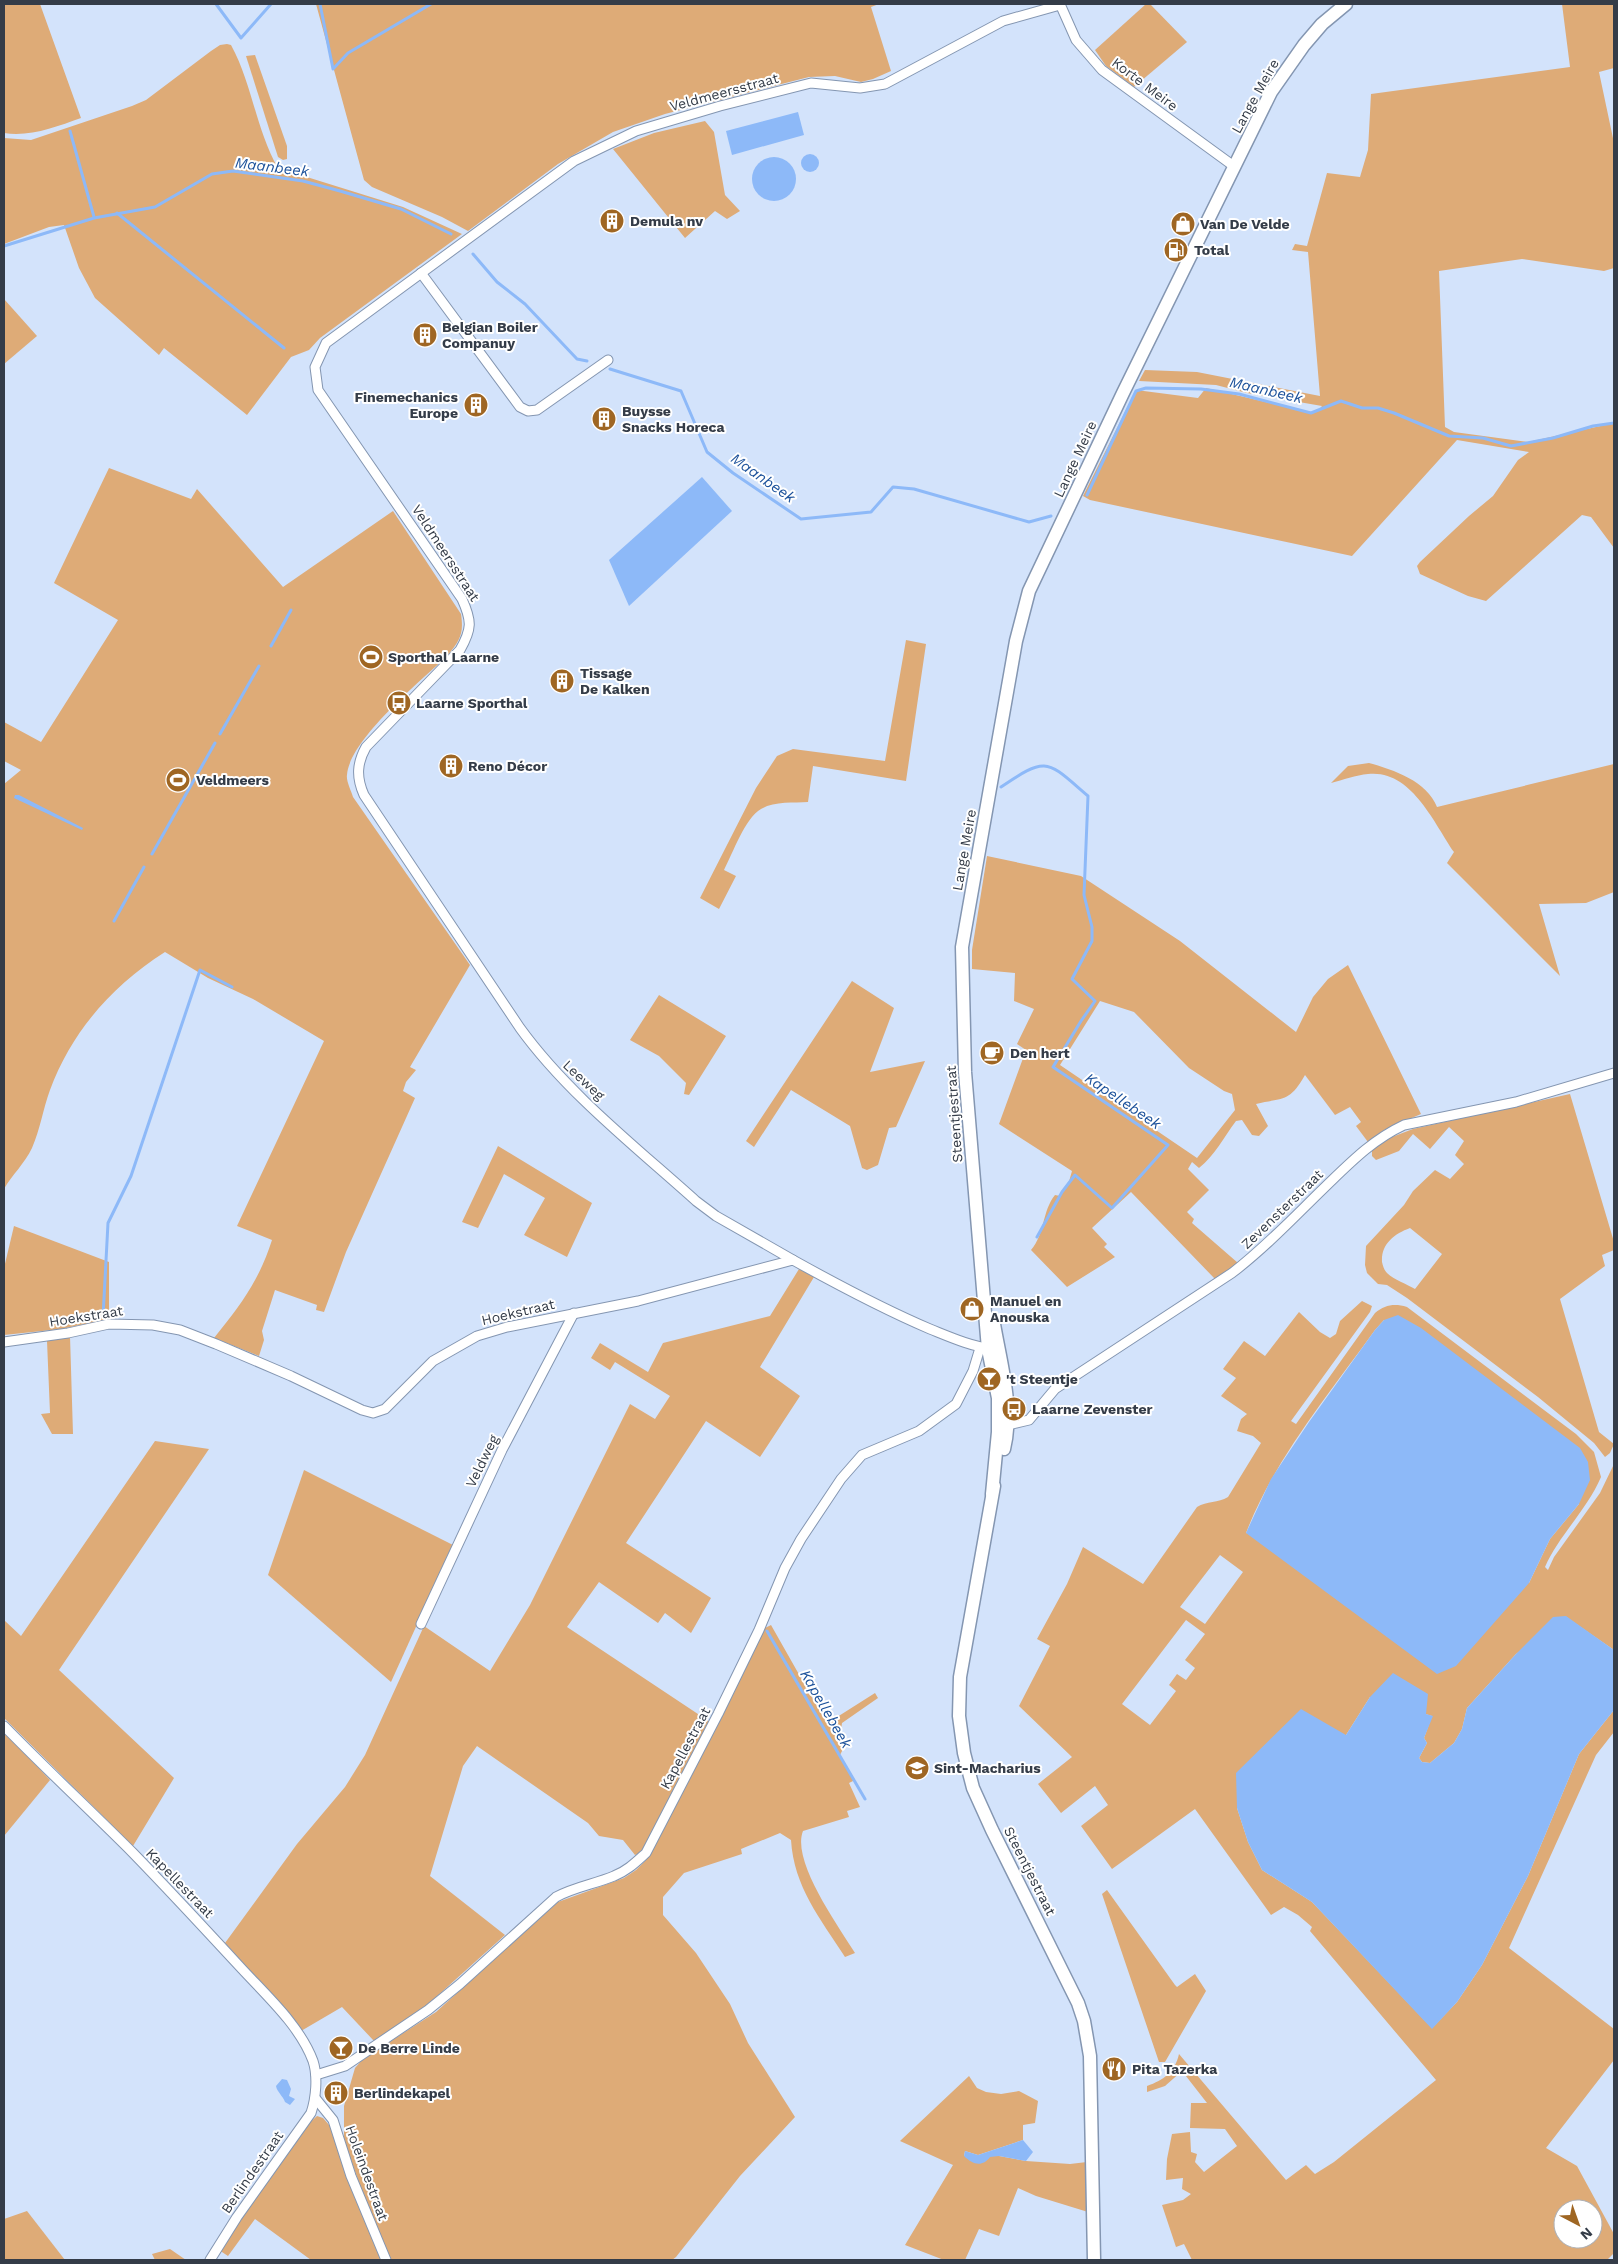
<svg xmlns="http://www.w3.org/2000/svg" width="1618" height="2264" viewBox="0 0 1618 2264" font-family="'Work Sans',sans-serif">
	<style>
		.green { fill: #deab77; fill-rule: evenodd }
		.water { fill: #8db9f8 }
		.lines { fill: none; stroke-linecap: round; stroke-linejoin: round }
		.stream { stroke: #8db9f8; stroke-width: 3 }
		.street-casing { stroke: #8496b1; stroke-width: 11 }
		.secondary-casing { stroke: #8496b1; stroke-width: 15 }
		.street { stroke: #fff; stroke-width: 9 }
		.secondary { stroke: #fff; stroke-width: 12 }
		.labels { text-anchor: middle; stroke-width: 4; stroke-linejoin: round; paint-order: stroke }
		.street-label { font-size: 14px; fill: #343c48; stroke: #fff }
		.poi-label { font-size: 14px; font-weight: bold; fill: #343c48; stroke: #fff; text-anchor: start }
		.water-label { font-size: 15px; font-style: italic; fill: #1d529b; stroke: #fff }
	</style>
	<rect width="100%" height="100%" fill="#d3e3fb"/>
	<!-- green -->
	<g class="green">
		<path d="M4,4h36l41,114c-25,9 -51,19 -77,15z"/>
		<polygon points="316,4 879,4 871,7 891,71 873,79 861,82 835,76 809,77 665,114 613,132 558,164 468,231 442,217 372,187 364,180"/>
		<polygon points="1146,4 1150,4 1187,42 1134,87 1106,66 1095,50"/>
		<polygon points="1562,4 1614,4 1614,68 1599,72 1614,143 1614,268 1604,271 1522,259 1439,271 1445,427 1454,432 1528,442 1614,423 1614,548 1591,517 1582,515 1486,601 1468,596 1420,574 1417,566 1420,562 1469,516 1493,496 1518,460 1529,452 1457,440 1352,556 1090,500 1083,496 1136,390 1198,398 1206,388 1309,412 1317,412 1322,406 1247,393 1216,385 1139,381 1145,370 1197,372 1320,396 1308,252 1292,250 1295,244 1307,246 1327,173 1360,177 1368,150 1371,94 1570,67"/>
		<path d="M227,44l4,1c21,38 25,85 47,123l125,39 59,27 -142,104 -11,12 -18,7 -44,58 -83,-67 -5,7 -64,-57 -16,-30 -15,-43 -15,2 -45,17v-106l27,2 101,-34 14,-6 65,-49 9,-6z"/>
		<polygon points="255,55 287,146 287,159 283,160 278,157 246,56"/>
		<polygon points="705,121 714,132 725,195 740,211 727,219 715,211 685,238 613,149 654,133"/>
		<polygon points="4,299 37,336 4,364"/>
		<path d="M109,468l82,31 6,-10 86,98 110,-76 68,103c3,20 -1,26 -13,41 -26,25 -99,85 -101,120 -1,6 4,15 6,22l117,168 -60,102 6,3 -10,12 -3,9 12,7 -69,154 -22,60 -8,-2 1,-5 -42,-15 -13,41 2,9 -5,16 -45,-18c26,-32 45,-57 58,-98l-35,-14 87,-185 -71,-42 -45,-21 -43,-26c-53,34 -93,79 -115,138 -7,19 -10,40 -18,58 -7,15 -20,27 -28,41v-405l17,-14 -17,-9v-39l37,20 77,-122 -64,-37z"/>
		<path d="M906,640l20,4 -20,137 -93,-15 -5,36c-14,1 -34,-1 -47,7 -16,9 -28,44 -37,61l12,6 -17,33 -19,-11 56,-110 21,-32 16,-7 92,12z"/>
		<path d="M1369,763c25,7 58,18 68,44l177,-43v128l-28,11 -47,1 21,72 -113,-113 7,-11c-20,-29 -43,-83 -86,-78 -12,1 -25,6 -37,9l17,-17z"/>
		<path d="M987,856l94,20 99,65 116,91 17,-35 15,-18 20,-14 73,149 -37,16 -16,12 -12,-16 5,-4 -11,-15 -15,8 -30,-40c-16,28 -21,22 -49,29l12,22 -9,10 -7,-1 -10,-15 -6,1c-12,16 -21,34 -37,47l-7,-6 -4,7 21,21 -22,22 7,7 -2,4 46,40 -23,16 -84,-87 -39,36 15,16 -3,3 11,10 -48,30 -36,-37c14,-16 11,-39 24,-55l5,1 8,-11 4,-14 -73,-47 27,-74 -9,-6 17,-35 -20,-8 1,-28 -43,-4v-19zM1100,1001l34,11 55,56 35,23 8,3 3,16 -38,48 -137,-93z"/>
		<polygon points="852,981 894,1008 870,1072 925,1061 896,1127 889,1128 878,1165 867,1170 862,1168 850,1126 791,1090 754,1147 746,1141"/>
		<polygon points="659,995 726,1036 689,1095 684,1094 686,1083 659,1056 630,1040"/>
		<path d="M1570,1094l44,148v8l-12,5 3,11 -45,33 39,133 15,12 -4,9 -5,4 -11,-14 -56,-46 -131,-99 -20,-13 -9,-1 -11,-11 -2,-8 1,-19 38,-41 9,-14 22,-21 15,9 14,-15 -9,-9 9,-14 -15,-14 -19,22 -17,-15 -14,17 -23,9 -4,-4v-7l20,-12 21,-8zM1410,1228l32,26 -27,35c-8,-5 -21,-9 -28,-16 -3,-3 -4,-7 -5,-11 -1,-18 12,-28 28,-34z"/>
		<polygon points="498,1146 592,1203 567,1257 524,1235 545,1198 504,1174 478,1228 462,1222"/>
		<polygon points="14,1226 109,1262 109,1319 61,1329 4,1335 4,1268"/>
		<polygon points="799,1269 814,1277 760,1367 800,1396 760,1457 706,1421 626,1543 711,1598 691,1633 665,1613 658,1623 599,1582 567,1627 710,1722 646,1845 640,1853 635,1855 623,1840 599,1836 588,1823 477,1746 463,1766 430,1876 505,1935 425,2007 374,2041 342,2007 301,2031 225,1943 297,1844 345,1787 365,1755 424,1626 490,1671 530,1605 630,1404 655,1419 670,1396 615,1362 610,1370 591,1358 600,1343 648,1372 663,1343 770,1316"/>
		<path d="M1362,1301l10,5 -2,6 -79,109 5,3 79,-111c10,-8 19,-10 32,-6l169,127 18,18 7,25c-14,33 -42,58 -56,90l3,3 6,-13 46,-64 14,-29v186l-48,-33 -50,37 -49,54 -5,21 -8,14 -24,20 -8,-1 -3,-4 8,-15 -3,-5 8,-22 -62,-19 -24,38 -109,73 11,34 14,28 50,32 120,126 25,-26 25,-37 46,-89 51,-122 35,-44v22l-18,23 -87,193 105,81v31l-68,88 31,18 37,68v19l-7,7h-415l-8,-16 -8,3 -14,-42 21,-5 8,-6 -9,-5 1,-11 -17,2 1,-21 5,-25 18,-2 1,20 6,2 -2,8 9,10 33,-26 -12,-17 -35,-1 1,-25h16l-25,-32 -17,15 -18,6v-6c17,-6 28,-14 32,-32l107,126 20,-15 9,9 19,-12 102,-82 -126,-149 2,-4 -14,-12 -14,-8 -13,8 -76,-106 -83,60 -31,-43 27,-21 -13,-19 -34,27 -23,-29 34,-27 -53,-51 31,-60 -13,-7 30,-55 16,-37 60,37 54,-77c10,-6 21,-4 31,-10l33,-54 -8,-7 -16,-5 4,-12 6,-5 -26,-18 15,-18 -13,-9 21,-28 21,15 34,-44 21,20 10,6 6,-4 4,-13zM1384,1320l195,184 -29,35 -21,44 -283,-50c29,-75 83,-139 129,-203zM1220,1555l23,17 -38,52 -25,-17zM1186,1620l19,14 -20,26 10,8 -9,12 -9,-6 -8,11 7,6 -26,34 -28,-21zM1563,2209h30v30h-30z"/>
		<polygon points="70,1336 73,1434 52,1434 41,1414 50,1413 47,1341"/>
		<polygon points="155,1441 209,1449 59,1670 174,1778 133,1846 4,1718 4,1620 21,1636"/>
		<polygon points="304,1470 453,1545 391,1682 268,1575"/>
		<path d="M771,1625l51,90 12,4 41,-26 3,5 -36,25 -3,20 4,6 -3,6 15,25 -6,3 11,24 -13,4 2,6 -46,14c-12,30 36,96 52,122l-10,4c-25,-39 -51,-70 -54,-117l-11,-7 -39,16 1,5 -58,19 -21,24v18l33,38 34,51 18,39 47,74 -55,59 -64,81 -4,3h-282l-17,-37 -29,-83v-34l11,-38 8,-9 73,-47 122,-110 66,-24 12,-8 10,-10 64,-120 53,-111z"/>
		<polygon points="4,1731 50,1780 4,1836"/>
		<polygon points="1107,1890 1175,1985 1177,1987 1195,1974 1206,1991 1165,2062 1159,2062 1102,1894"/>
		<polygon points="969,2076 977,2088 986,2092 1001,2094 1019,2091 1038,2101 1035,2123 1023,2125 1023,2140 978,2155 965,2151 964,2156 999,2156 1026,2161 1070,2164 1087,2162 1088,2212 1036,2196 1018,2188 999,2236 979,2229 965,2260 944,2260 905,2245 953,2165 900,2141"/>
		<polygon points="317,2116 323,2118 330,2126 359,2205 382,2260 311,2260 255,2219 228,2256 219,2250 306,2126"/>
		<polygon points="27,2211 65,2260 4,2260 4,2219"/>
		<polygon points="170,2249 186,2260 155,2260 152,2254"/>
	</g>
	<!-- water -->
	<g class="water">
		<polygon points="798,112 804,135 732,155 726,131"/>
		<circle cx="810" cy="163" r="9"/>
		<circle cx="774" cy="179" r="22"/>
		<polygon points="702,477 732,511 629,606 609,560"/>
		<polygon points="15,795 19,795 83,828 82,830 14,798"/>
		<polygon points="1398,1315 1421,1328 1580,1448 1588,1462 1590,1480 1579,1504 1550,1539 1529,1583 1456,1666 1437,1674 1246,1533 1271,1479 1309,1422 1375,1330 1384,1320"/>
		<polygon points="1566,1616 1614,1650 1614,1710 1579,1754 1528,1876 1482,1965 1457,2002 1432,2029 1312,1902 1262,1870 1248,1842 1237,1808 1236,1773 1301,1709 1346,1735 1370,1697 1393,1673 1428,1694 1426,1714 1433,1716 1424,1738 1427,1743 1419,1758 1422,1762 1430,1763 1454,1743 1462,1729 1467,1708 1516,1654 1553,1617"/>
		<path d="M282,2079l5,1 4,9 -2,7 6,3 -5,6 -5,-3c-2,-6 -8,-10 -9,-16z"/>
		<path d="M1023,2140l10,12 -7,9 -27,-5 -9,1c-8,11 -18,7 -26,-1l1,-5 13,4z"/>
	</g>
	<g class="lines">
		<!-- stream -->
		<g class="stream">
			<polyline points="216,4 241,38 271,4"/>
			<polyline points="320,4 333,69 348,53 431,4"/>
			<polyline points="70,131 94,217"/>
			<polyline points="117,213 284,348"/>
			<polyline points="4,246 94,218 155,207 212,174 233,171 303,181 340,191 401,209 451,234"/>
			<polyline points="473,254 497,282 525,304 577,359 587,361"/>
			<polyline points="610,369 681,391 707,452 733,473 801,519 871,512 893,487 914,489 1029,522 1051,516"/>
			<polyline points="1087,495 1136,391 1146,388 1201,389 1239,394 1311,413 1341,401 1362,408 1378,408 1394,413 1449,436 1483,438 1511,446 1553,438 1593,426 1614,423"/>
			<polyline points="271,646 291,610"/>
			<polyline points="220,734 259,666"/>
			<path d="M1001,787c47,-32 46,-26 87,9l-4,99 8,32v14l-20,38 23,22 -14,20 -28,46 115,78 -56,63 -37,-33 -13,17 -25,45"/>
			<polyline points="152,854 215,743"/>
			<polyline points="114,921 144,867"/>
			<polyline points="103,1317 108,1223 131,1176 200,970 232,987"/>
			<polyline points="767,1631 865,1799"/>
		</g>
		<defs>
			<g id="street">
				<polyline points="1060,4 1076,40 1102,70 1235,167"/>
				<polyline points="421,273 520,407 528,411 537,410 608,360"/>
				<path d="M793,1260l-77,-44 -20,-15c-60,-54 -129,-108 -176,-173l-156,-233c-8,-18 -7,-32 2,-48l94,-97c12,-21 12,-29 2,-51l-144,-209 -3,-23 11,-24 248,-182 62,-30 84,-25 91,-23 49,5 25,-4 118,-63 57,-16"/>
				<path d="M4,1342l64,-9 41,-9 44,1 27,5 36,14 75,32 71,34 11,3 12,-4 48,-48 44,-25 30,-9 131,-26 155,-41c45,25 90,49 137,69 20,8 40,17 62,20"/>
				<path d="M1004,1426l25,-6 26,-31 177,-116c34,-26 63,-57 93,-86 25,-24 47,-47 79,-62l112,-23 98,-29"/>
				<polyline points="421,1624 502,1450 574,1313"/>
				<path d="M4,1726c42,43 86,84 129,127 37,38 73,77 109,116 25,27 58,57 71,92 5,15 3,37 -2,52l-74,104 -27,43"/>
				<path d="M316,2075l29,-9 83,-56 32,-26 96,-87c18,-10 39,-13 58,-21 13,-5 22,-14 32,-23l72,-139 41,-84 26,-62 16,-29 40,-60 21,-24 57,-24 37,-27 17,-33 7,-23"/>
				<polyline points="316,2099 333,2120 351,2176 386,2260"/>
			</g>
			<g id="secondary">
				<path d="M994,1324c7,41 20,84 10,125"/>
				<polyline points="994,1486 960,1677 959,1716 964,1753 973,1788 992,1830 1078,2003 1084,2021 1090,2056 1094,2260"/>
				<polyline points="992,1494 998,1432 998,1398 988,1349 965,1072 962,947 1016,641 1029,591 1123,393 1271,92 1304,45 1322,24 1346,4"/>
			</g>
		</defs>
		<!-- street casing -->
		<use href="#street" class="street-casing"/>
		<!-- secondary casing -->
		<use href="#secondary" class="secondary-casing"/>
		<!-- street -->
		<use href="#street" class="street"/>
		<!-- secondary -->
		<use href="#secondary" class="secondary"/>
	</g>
	<!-- icons -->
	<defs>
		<symbol id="building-disc" viewBox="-11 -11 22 22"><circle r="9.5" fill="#9f6623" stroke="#fff"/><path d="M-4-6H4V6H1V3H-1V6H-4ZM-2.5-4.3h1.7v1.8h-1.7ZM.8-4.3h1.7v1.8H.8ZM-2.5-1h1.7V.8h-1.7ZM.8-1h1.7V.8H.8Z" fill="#fff"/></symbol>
		<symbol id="shop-disc" viewBox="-11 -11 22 22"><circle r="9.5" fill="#9f6623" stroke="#fff"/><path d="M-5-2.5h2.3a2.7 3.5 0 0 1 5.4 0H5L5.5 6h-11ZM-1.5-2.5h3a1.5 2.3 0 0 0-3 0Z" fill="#fff"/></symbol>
		<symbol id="fuel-disc" viewBox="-11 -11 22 22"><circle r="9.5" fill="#9f6623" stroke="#fff"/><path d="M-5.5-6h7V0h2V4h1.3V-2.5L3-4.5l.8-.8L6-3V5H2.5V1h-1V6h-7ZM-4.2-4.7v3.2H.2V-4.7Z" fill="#fff"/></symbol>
		<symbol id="stadium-disc" viewBox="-11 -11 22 22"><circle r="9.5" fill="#9f6623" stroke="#fff"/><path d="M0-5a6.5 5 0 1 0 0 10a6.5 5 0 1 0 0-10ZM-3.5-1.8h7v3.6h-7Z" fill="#fff"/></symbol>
		<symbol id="bus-disc" viewBox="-11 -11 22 22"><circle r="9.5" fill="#9f6623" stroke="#fff"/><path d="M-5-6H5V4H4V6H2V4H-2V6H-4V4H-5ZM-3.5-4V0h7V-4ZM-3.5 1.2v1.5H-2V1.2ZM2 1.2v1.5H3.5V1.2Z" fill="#fff"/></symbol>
		<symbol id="cafe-disc" viewBox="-11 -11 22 22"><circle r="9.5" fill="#9f6623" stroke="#fff"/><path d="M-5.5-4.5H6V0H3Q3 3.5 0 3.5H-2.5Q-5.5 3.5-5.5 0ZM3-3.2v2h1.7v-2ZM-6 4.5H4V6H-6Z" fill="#fff"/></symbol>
		<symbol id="bar-disc" viewBox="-11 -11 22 22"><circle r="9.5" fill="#9f6623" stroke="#fff"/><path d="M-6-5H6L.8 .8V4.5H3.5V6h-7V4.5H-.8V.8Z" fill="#fff"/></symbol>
		<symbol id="school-disc" viewBox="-11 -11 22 22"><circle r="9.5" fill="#9f6623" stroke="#fff"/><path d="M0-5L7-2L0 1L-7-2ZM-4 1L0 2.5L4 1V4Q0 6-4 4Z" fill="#fff"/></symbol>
		<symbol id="restaurant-disc" viewBox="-11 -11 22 22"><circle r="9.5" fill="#9f6623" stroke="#fff"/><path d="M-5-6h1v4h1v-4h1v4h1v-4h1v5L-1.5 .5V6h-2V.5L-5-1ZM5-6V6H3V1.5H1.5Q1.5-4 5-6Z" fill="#fff"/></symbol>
	</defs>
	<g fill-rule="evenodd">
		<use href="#building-disc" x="598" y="207" width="28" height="28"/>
		<use href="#shop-disc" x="1169" y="210" width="28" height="28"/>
		<use href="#fuel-disc" x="1162" y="236" width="28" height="28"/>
		<use href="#building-disc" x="411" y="321" width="28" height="28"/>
		<use href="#building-disc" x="462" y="391" width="28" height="28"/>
		<use href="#building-disc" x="590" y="405" width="28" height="28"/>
		<use href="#stadium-disc" x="357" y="643" width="28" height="28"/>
		<use href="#building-disc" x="548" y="667" width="28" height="28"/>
		<use href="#bus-disc" x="385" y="689" width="28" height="28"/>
		<use href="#building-disc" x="437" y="752" width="28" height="28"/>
		<use href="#stadium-disc" x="164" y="766" width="28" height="28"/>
		<use href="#cafe-disc" x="978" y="1039" width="28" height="28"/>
		<use href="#shop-disc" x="958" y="1295" width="28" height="28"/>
		<use href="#bar-disc" x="975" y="1365" width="28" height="28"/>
		<use href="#bus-disc" x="1000" y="1395" width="28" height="28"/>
		<use href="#school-disc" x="903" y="1754" width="28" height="28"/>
		<use href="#bar-disc" x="327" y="2034" width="28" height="28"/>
		<use href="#restaurant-disc" x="1100" y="2055" width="28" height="28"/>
		<use href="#building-disc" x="322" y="2079" width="28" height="28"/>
	</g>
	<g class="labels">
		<!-- street labels -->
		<g class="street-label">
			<text transform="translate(1145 84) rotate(37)" y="5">Korte Meire</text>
			<text transform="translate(724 92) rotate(-15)" y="5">Veldmeersstraat</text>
			<text transform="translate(1255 96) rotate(-61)" y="5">Lange Meire</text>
			<text transform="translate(1075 459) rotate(-65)" y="5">Lange Meire</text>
			<text transform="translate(446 553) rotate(57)" y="5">Veldmeersstraat</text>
			<text transform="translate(964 850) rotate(-80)" y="5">Lange Meire</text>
			<text transform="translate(584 1080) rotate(43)" y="5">Leeweg</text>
			<text transform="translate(954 1114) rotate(-94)" y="5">Steentjestraat</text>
			<text transform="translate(1282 1209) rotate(-44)" y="5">Zevensterstraat</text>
			<text transform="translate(518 1312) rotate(-13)" y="5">Hoekstraat</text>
			<text transform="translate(86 1316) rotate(-9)" y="5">Hoekstraat</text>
			<text transform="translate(482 1461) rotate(-64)" y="5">Veldweg</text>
			<text transform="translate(685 1748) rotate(-62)" y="5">Kapellestraat</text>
			<text transform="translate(1030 1871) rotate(63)" y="5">Steentjestraat</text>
			<text transform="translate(180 1883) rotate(46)" y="5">Kapellestraat</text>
			<text transform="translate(252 2172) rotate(-55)" y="5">Berlindestraat</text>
			<text transform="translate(367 2173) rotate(70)" y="5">Holeindestraat</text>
		</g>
		<!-- poi labels -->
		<g class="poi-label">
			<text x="630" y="226">Demula nv</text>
			<text x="1200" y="229">Van De Velde</text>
			<text x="1194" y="255">Total</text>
			<text x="442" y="332">Belgian Boiler<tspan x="442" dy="16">Companuy</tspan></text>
			<text x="458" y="402" text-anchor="end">Finemechanics<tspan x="458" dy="16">Europe</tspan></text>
			<text x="622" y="416">Buysse<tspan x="622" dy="16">Snacks Horeca</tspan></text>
			<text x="388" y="662">Sporthal Laarne</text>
			<text x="580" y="678">Tissage<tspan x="580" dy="16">De Kalken</tspan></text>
			<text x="416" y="708">Laarne Sporthal</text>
			<text x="468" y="771">Reno Décor</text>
			<text x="196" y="785">Veldmeers</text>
			<text x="1010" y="1058">Den hert</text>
			<text x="990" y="1306">Manuel en<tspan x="990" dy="16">Anouska</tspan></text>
			<text x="1006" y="1384">'t Steentje</text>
			<text x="1032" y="1414">Laarne Zevenster</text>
			<text x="934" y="1773">Sint-Macharius</text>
			<text x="358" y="2053">De Berre Linde</text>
			<text x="1132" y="2074">Pita Tazerka</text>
			<text x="354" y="2098">Berlindekapel</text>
		</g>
		<!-- water labels -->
		<g class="water-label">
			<text transform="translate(272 167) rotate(7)" y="5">Maanbeek</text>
			<text transform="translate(1266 390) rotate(13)" y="5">Maanbeek</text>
			<text transform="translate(763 478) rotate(35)" y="5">Maanbeek</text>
			<text transform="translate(1123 1101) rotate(34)" y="5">Kapellebeek</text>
			<text transform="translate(826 1709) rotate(60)" y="5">Kapellebeek</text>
		</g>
	</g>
	<!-- border -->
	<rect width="1618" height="2264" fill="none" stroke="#343c48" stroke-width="10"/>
	<!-- north arrow -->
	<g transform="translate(1578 2224) rotate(139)"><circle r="24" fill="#ffffff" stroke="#aeb1b6"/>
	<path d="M0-4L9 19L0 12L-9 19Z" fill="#9f6623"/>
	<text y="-8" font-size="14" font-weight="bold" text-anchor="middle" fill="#343c48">N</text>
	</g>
</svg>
